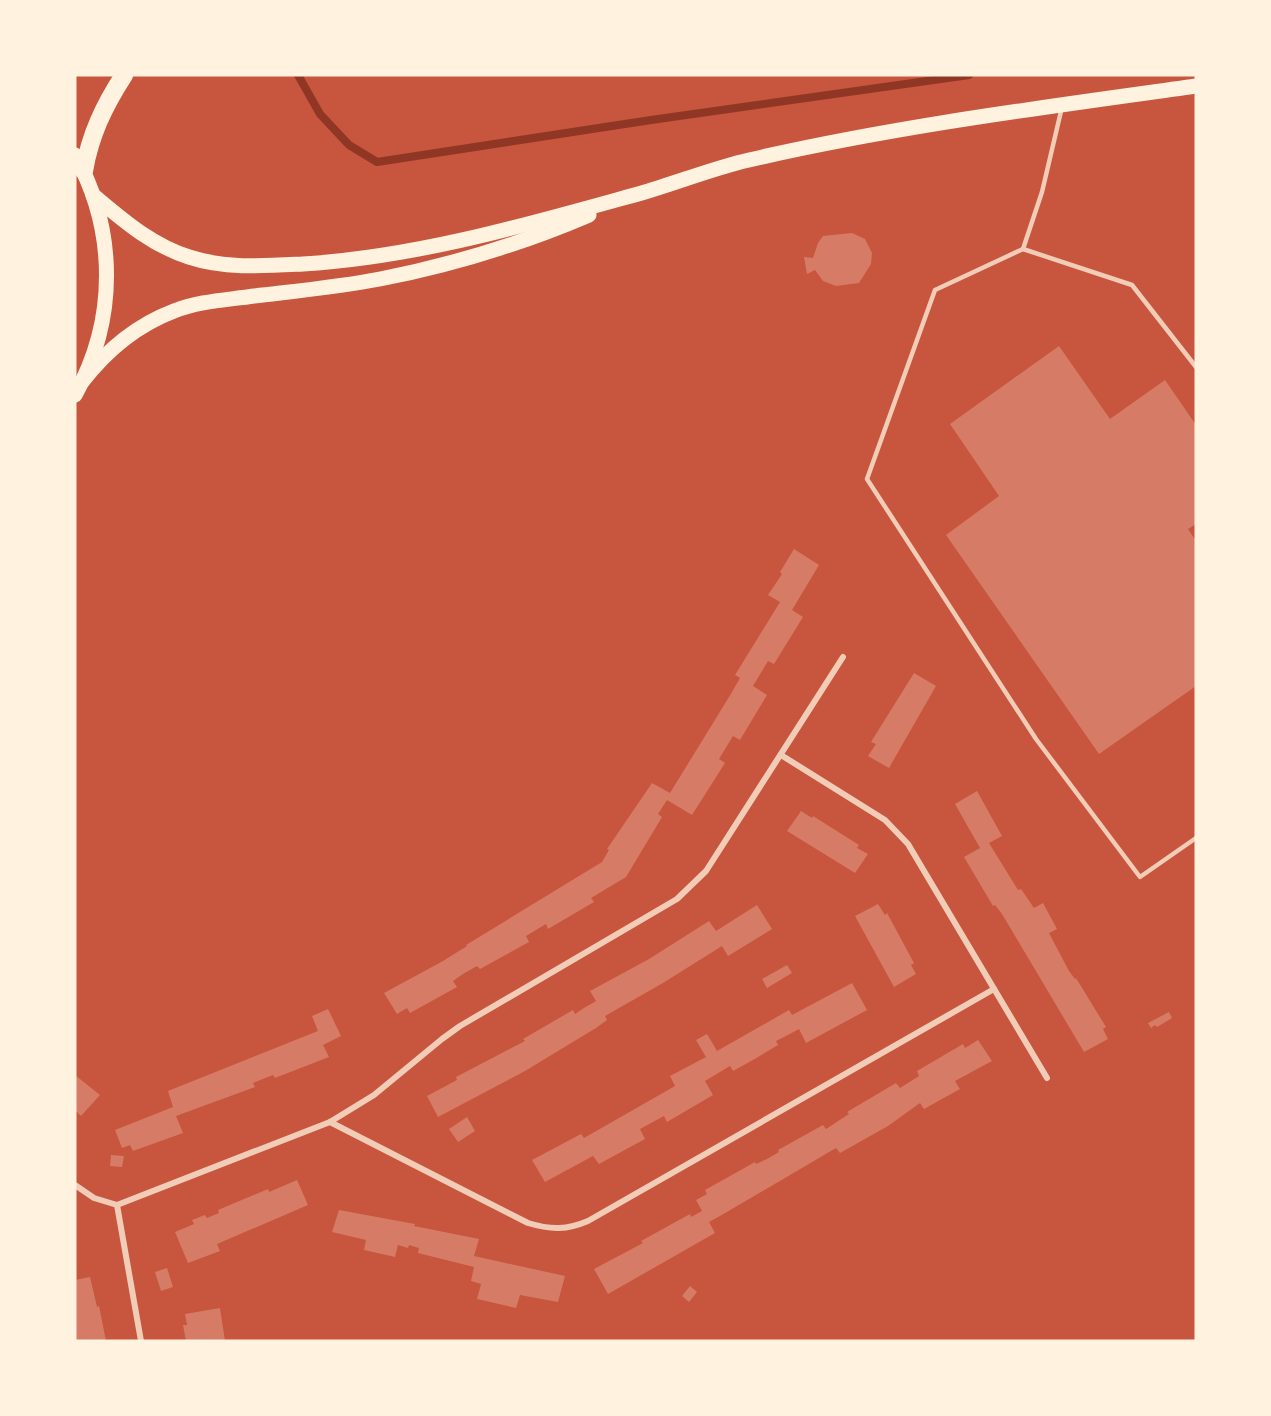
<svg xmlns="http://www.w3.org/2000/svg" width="1271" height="1416" viewBox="0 0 1271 1416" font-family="'Fira Sans',sans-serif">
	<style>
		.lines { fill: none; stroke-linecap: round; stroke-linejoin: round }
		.stream { stroke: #8f3625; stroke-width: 8 }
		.building { fill: #d67c66 }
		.service { stroke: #f1ccb7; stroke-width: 4.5 }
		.minor { stroke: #f1ccb7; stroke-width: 6 }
		.primary { stroke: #fff3e0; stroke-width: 15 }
		.motorway { stroke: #fff3e0; stroke-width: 18 }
	</style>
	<rect width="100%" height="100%" fill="#c8553d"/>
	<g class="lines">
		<!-- stream -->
		<polyline class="stream" points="298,75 320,114 349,145 377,162 651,120 969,75"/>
	</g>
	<!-- building -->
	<g class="building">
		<polygon points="852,233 865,239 872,253 871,264 859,283 836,286 823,281 815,270 807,274 804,257 813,258 818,243 823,236"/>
		<polygon points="1059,346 1110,419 1165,380 1196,425 1196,524 1188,529 1196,541 1196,686 1099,754 946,535 999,496 950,424"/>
		<polygon points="794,549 819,565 792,610 803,617 774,664 768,661 753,686 767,695 740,740 733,736 719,759 725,763 692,815 667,800 658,814 662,817 626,877 591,898 594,902 548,929 546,924 526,936 529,942 480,969 477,966 463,974 453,981 457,987 410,1013 407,1008 397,1014 384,993 443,961 467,946 466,945 602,862 609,850 607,849 652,783 670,793 729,697 740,678 735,675 780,602 768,595 782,574 780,572"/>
		<polygon points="914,673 936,686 889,768 868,756 876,744 871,742"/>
		<polygon points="977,791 1002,836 989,843 1018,890 1021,889 1034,908 1043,903 1057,929 1049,933 1069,971 1075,979 1076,978 1106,1027 1103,1029 1108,1039 1084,1052 1002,914 995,905 993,906 964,857 980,848 955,804"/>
		<polygon points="801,811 812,818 813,816 859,845 857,848 868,854 855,873 787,831"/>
		<polygon points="878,904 885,915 887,913 914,963 911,965 916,974 894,987 855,916"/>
		<polygon points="757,905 772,929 728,956 722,946 663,983 605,1016 607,1020 596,1028 525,1071 438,1117 427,1096 457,1080 456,1077 525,1041 523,1039 573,1010 575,1014 584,1008 596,1001 590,991 649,959 709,921 716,931"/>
		<polygon points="787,965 792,973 767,988 762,979"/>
		<polygon points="852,983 867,1010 806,1043 799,1029 786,1036 776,1041 778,1045 753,1060 733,1071 730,1066 705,1081 713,1095 667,1122 664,1116 640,1129 645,1139 599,1164 593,1156 545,1182 532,1160 581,1134 584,1138 675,1086 670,1076 706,1057 696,1040 707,1034 717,1051 789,1010 792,1015"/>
		<polygon points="328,1009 341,1036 323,1045 329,1057 275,1078 273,1075 253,1083 255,1087 176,1116 183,1133 133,1151 130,1145 122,1148 115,1130 173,1107 168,1091 318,1031 312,1016"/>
		<polygon points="1169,1012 1172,1018 1157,1027 1155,1025 1151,1028 1148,1023"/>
		<polygon points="978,1040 992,1061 955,1081 960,1089 924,1109 920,1103 888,1126 840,1153 836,1148 720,1216 709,1222 715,1233 608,1294 594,1269 643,1243 641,1241 690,1214 691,1217 702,1211 696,1200 707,1194 705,1190 755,1162 756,1164 767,1159 779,1152 778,1150 823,1125 826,1129 849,1114 847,1112 896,1083 900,1088 919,1076 917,1071 963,1044 965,1048"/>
		<polygon points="75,1075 100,1095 81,1116 75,1110"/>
		<polygon points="467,1117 475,1131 458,1142 449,1129"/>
		<polygon points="111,1155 124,1156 122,1167 110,1166"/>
		<polygon points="297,1180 308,1205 217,1244 220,1251 188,1263 175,1232 194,1224 192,1220 205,1215 207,1218 219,1213 218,1210 268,1189 269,1192"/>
		<polygon points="339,1210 415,1224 414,1226 479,1239 474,1256 565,1276 558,1302 520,1295 516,1308 477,1299 481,1284 471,1281 474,1267 418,1253 419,1248 409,1245 408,1248 398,1245 395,1257 364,1250 366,1240 332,1232"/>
		<polygon points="167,1268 173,1287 161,1291 155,1272"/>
		<polygon points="90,1277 97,1307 99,1306 106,1341 75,1341 75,1280"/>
		<polygon points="690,1286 697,1292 689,1302 682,1296"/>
		<polygon points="220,1308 225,1341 186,1341 183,1325 187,1325 185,1314"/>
	</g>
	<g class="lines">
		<!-- service -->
		<g class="service">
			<polyline points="1023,249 1042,192 1062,107"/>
			<polyline points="1196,367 1132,285 1023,249 935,290 867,479 1036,739 1140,877 1196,838"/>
		</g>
		<!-- minor -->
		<g class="minor">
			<polyline points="781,755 885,820 908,844 1047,1078"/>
			<path d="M330,1122l198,101c23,7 39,7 60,-2l406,-232"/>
			<polyline points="75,1185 94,1198 117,1205 141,1341"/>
			<polyline points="117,1205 330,1122 374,1095 442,1039 460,1026 677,899 706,871 843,657"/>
		</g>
		<!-- primary -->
		<g class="primary">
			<path d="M75,155c42,76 42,165 0,240"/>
			<path d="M93,195c30,25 58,50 96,62 36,12 76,9 114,7 116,-7 230,-41 342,-72 34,-10 69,-24 104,-32 147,-34 298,-53 447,-74"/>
			<path d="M82,382c24,-31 55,-57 92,-71 25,-10 53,-11 80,-15 42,-5 85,-9 126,-17 72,-14 141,-35 209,-64"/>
		</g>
		<!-- motorway -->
		<path class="motorway" d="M84,171c6,-36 20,-65 40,-96"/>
	</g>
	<!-- border -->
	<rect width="1271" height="1416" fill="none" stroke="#fff3e0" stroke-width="153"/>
</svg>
